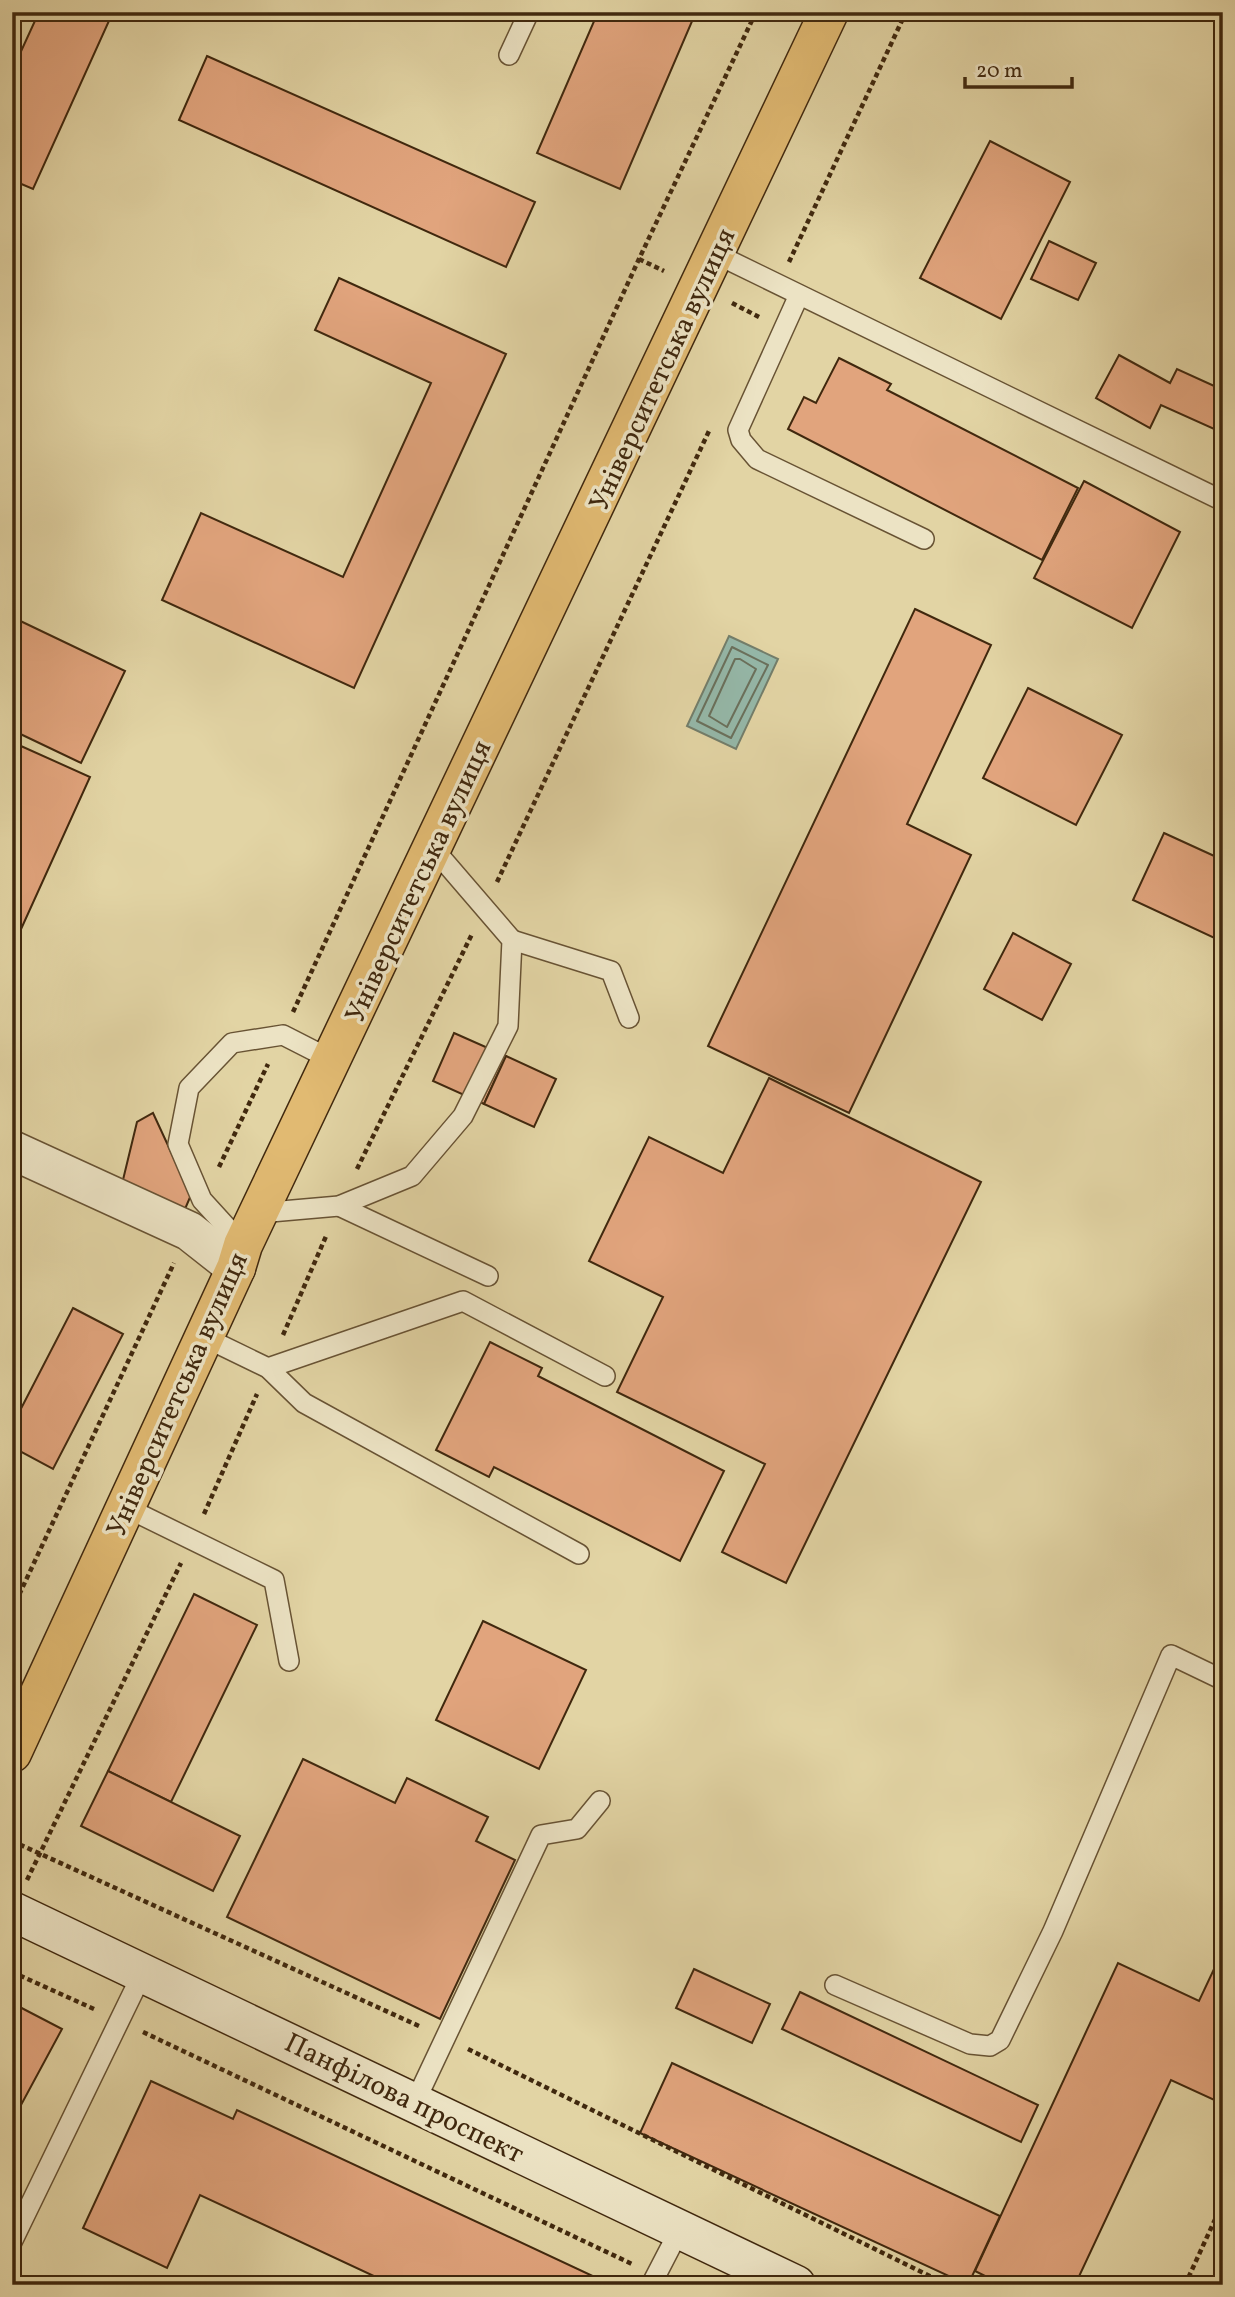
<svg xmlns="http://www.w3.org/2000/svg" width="1235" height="2297" viewBox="0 0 1235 2297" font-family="Vollkorn,serif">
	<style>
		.water { fill: #95b8a9; stroke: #737e6b; stroke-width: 2 }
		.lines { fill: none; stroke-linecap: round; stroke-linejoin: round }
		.shore { stroke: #6a705c; stroke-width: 2 }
		.building { fill: #e1a47d; stroke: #40280e; stroke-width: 2 }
		.service-casing { stroke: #685334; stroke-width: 22 }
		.minor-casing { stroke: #685334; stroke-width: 41 }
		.secondary-casing { stroke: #40280e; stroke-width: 41 }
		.primary-casing { stroke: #40280e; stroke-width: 41 }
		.path { stroke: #40280e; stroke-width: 4.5; stroke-dasharray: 5 3.5; stroke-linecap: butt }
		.service { stroke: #ece3c4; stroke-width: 19 }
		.minor { stroke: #ece3c4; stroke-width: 38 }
		.secondary { stroke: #ece3c4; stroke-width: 38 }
		.primary { stroke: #e1ba72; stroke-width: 38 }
		.labels { text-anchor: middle; stroke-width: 7; stroke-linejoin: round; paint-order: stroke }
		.street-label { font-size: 28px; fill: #40280e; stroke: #ece3c4 }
	</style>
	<rect width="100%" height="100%" fill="#e2d4a4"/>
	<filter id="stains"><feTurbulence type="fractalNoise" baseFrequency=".00286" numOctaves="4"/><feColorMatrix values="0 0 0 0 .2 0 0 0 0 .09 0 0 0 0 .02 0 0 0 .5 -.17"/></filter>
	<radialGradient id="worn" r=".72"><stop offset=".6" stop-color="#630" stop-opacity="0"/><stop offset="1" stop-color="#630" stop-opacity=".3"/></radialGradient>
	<!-- water -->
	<polygon class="water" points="729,636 778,659 736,749 687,726"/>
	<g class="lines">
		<!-- shore -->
		<g class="shore">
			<polygon points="732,647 768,665 731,738 697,721"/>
			<polygon points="735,659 740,659 756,669 727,727 709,716"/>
		</g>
	</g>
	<!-- building -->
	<g class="building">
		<polygon points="39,12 113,12 33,189 12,180 12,71"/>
		<polygon points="598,12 696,12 620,189 537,153"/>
		<polygon points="207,56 535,202 506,267 179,120"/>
		<polygon points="990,141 1070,182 1001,319 920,278"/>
		<polygon points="1049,241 1096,263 1078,300 1031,279"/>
		<polygon points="339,278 506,354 354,688 162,600 201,513 343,577 431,383 315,330"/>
		<polygon points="1119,355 1170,383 1177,369 1223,390 1223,433 1161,405 1150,428 1096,398"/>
		<polygon points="839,358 891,384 887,390 1078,488 1042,560 788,429 804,397 816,403"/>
		<polygon points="1084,481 1180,532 1132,628 1034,578"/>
		<polygon points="915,609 991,645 907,824 971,855 849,1113 708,1046"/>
		<polygon points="12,617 125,671 81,763 12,730"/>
		<polygon points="1028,688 1122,735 1076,825 983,778"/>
		<polygon points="12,742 90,777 12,949"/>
		<polygon points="1164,833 1223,860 1223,942 1133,900"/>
		<polygon points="1013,933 1071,964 1042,1020 984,989"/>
		<polygon points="454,1033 506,1056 484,1104 433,1081"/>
		<polygon points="506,1056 556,1079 534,1127 484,1104"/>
		<polygon points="769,1078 981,1182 786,1583 722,1552 765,1464 617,1392 663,1297 589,1261 649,1137 723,1173"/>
		<polygon points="153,1113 191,1195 182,1216 122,1184 137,1122"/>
		<polygon points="73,1308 123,1334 53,1469 12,1447 12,1426"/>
		<polygon points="490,1342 542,1368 538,1376 724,1471 680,1561 494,1467 489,1477 436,1450"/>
		<polygon points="194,1594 257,1625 171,1802 108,1771"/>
		<polygon points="483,1621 586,1670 539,1769 436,1720"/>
		<polygon points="303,1759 395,1803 407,1778 488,1817 476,1841 515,1860 440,2019 227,1917"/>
		<polygon points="108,1771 240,1836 213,1891 81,1826"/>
		<polygon points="1223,1950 1223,2104 1171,2080 1075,2285 1003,2285 975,2271 1118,1963 1199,2001"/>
		<polygon points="694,1969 770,2004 752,2043 676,2008"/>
		<polygon points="800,1992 1038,2105 1021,2142 782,2029"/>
		<polygon points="12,2003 62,2029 21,2105 12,2101"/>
		<polygon points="672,2063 1000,2216 968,2285 640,2133"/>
		<polygon points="151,2081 233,2119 237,2110 597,2278 594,2285 393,2285 200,2195 167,2268 83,2228"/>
	</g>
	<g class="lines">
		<defs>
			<g id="service">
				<polyline points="509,55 529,12"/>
				<polyline points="716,254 1223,501"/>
				<polyline points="799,295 738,430 741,440 757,459 924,539"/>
				<polyline points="512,940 611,971 629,1018"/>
				<polyline points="339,1206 488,1276"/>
				<polyline points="259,1213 339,1206 412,1176 463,1116 508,1026 512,940 432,847"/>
				<polyline points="243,1245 202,1200 178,1144 189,1088 232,1043 283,1035 332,1060"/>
				<polyline points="202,1336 268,1368 304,1403 579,1554"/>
				<polyline points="268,1368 463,1301 605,1376"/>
				<polyline points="125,1507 274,1580 289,1661"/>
				<polyline points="835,1985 970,2044 990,2046 1000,2040 1053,1931 1171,1655 1223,1680"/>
				<polyline points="415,2102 541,1835 577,1829 600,1801"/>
				<polyline points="12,2242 143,1972"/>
				<polyline points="651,2285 680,2229"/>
			</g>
			<polyline id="minor" points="12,1150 189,1231 236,1268"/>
			<polyline id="secondary" points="12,1911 796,2285"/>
			<polyline id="primary" points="12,1753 236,1268 243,1245 829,12"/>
		</defs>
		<!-- service casing -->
		<use href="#service" class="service-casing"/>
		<!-- minor casing -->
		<use href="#minor" class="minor-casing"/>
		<!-- secondary casing -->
		<use href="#secondary" class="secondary-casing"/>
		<!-- primary casing -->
		<use href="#primary" class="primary-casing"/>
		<!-- path -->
		<g class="path">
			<polyline points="639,259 664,271"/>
			<polyline points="789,262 906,12"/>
			<polyline points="732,303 759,317"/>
			<polyline points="497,882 709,431"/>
			<polyline points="293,1012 639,259 756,12"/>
			<polyline points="219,1167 268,1064"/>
			<polyline points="357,1169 472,934"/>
			<polyline points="283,1335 327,1234"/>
			<polyline points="204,1514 257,1394"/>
			<polyline points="12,1610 174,1263"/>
			<polyline points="12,1841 419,2026"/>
			<polyline points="27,1880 181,1563"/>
			<polyline points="12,1972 94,2009"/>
			<polyline points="143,2032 632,2264"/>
			<polyline points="468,2049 948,2285"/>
			<polyline points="1185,2285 1223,2202"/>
			<polyline points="1217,2285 1223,2271"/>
		</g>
		<!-- service -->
		<use href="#service" class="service"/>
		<!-- minor -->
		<use href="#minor" class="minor"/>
		<!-- secondary -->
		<use href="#secondary" class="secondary"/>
		<!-- primary -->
		<use href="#primary" class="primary"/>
	</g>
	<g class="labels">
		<!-- street labels -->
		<g class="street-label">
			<text transform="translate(661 369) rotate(-65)" y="10">Університетська вулиця</text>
			<text transform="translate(417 881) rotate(-65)" y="10">Університетська вулиця</text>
			<text transform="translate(176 1394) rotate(-66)" y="10">Університетська вулиця</text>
			<text transform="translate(405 2097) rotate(26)" y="10">Панфілова проспект</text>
		</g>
	</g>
	<!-- margin -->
	<rect width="1235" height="2297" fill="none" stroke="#e2d4a4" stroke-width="42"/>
	<rect x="14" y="14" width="1207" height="2269" fill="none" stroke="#40280e" stroke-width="3.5"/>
	<rect x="21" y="21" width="1193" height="2255" fill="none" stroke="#40280e" stroke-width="2"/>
	<!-- scale -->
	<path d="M965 77v10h107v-10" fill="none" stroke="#40280e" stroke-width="3.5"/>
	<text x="976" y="77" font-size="21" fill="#40280e" stroke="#ece3c4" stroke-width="5" paint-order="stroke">20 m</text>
	<rect width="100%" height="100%" filter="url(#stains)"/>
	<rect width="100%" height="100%" fill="url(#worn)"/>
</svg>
